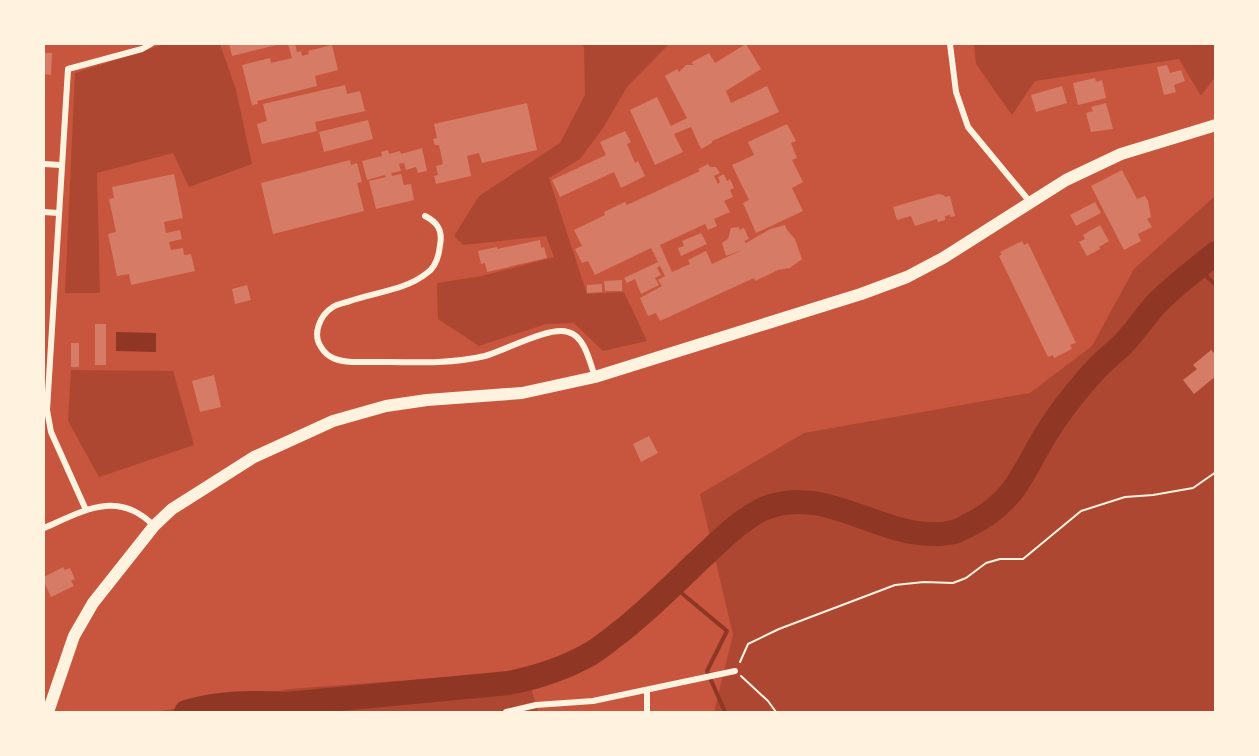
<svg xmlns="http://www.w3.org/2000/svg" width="1259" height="756" viewBox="0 0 1259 756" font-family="Cabin,sans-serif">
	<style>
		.green { fill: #ae4732 }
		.water { fill: #8f3625 }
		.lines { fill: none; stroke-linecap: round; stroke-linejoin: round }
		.stream { stroke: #8f3625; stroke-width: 4 }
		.river { stroke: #8f3625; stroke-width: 24 }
		.building { fill: #d67c66 }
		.path { stroke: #fff3e0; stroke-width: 2 }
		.minor { stroke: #fff3e0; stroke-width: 6 }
		.trunk { stroke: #fff3e0; stroke-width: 12 }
	</style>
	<rect width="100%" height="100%" fill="#c8553d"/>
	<!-- green -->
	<g class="green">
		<polygon points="165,44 220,44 236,90 252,164 189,187 173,153 97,173 100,293 65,293 75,73"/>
		<polygon points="580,44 669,44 627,87 603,128 580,159 549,178 587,294 624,292 647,341 603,351 574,323 546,324 479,346 438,319 437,283 482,276 554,257 546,236 463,245 454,236 479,196 560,143 585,95 584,47"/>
		<polygon points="974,44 1215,44 1215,77 1201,96 1179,59 1035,81 1012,115 976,64"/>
		<polygon points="1215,196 1215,712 714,712 733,635 700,494 804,433 1030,393 1092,346 1134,269"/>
		<polygon points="71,370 173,371 194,445 99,477 68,421"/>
		<polygon points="526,671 538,712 155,712 290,689"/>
	</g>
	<!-- water -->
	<polygon class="water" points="116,332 156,333 156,352 116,351"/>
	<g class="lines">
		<!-- stream -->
		<g class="stream">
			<polyline points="1197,268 1216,285"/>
			<polyline points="672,585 727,631 707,671 725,712"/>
		</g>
		<!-- river -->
		<path class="river" d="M186,712c34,-10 65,-10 100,-8l223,-21c29,-6 55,-14 81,-29 9,-5 17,-12 25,-18 29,-22 55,-48 81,-73 20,-18 42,-42 67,-54 66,-29 129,41 194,22 5,-2 11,-6 16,-8 44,-24 49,-50 73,-89 14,-23 32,-45 50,-65 8,-9 18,-16 26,-24 13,-13 23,-29 35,-42 18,-18 39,-34 59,-50"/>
	</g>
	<!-- building -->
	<g class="building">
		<polygon points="229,44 281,44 232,56"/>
		<polygon points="288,44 295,44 297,52 301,51 302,56 309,54 308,51 332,45 338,70 315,76 317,86 257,101 258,104 252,105 242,65 270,58 271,63 292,58"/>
		<polygon points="746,44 761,69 726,91 731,103 767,86 779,112 712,141 712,143 701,149 691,127 674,134 683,152 655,165 630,110 657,97 671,126 687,118 665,76 677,69 679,72 686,65 693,65 692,62 709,53 715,63"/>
		<polygon points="44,53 52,53 51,75 44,74"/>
		<polygon points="1167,65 1170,73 1181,70 1185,81 1174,85 1176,92 1164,95 1157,67"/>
		<polygon points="1095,78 1096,82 1102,80 1106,98 1078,105 1073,83"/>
		<polygon points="345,85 347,94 360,91 365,111 315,122 317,131 262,144 257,124 267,121 263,104"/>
		<polygon points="1062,86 1067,103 1036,112 1031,95"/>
		<polygon points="527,103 537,150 482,163 479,153 467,156 471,176 436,184 434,176 438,175 436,166 443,164 439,145 435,145 433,139 437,138 434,124"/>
		<polygon points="1106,103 1113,129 1091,132 1086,113 1093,111 1091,107"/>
		<polygon points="368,120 373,139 324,152 319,132"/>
		<polygon points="787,124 796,141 791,143 797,158 792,160 803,182 792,188 803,211 756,233 743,203 749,200 732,165 754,155 748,142"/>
		<polygon points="625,131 631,142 627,144 635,163 638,161 645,176 621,188 614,172 560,197 552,180 606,155 600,142"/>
		<polygon points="422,148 427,171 418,173 416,167 406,170 404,163 399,164 401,171 391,173 392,176 401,174 404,185 411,184 414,200 376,209 369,181 386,177 385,175 367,180 362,161 382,156 381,152 388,150 389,154 400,151 401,154"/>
		<polygon points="350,160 351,165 357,163 362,182 357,183 364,211 273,234 261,183"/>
		<polygon points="708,164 710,167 716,167 720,173 714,176 718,184 720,182 718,177 724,174 727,181 730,179 734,188 730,190 733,197 724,201 730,212 714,219 717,226 708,230 705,224 660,245 672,272 690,264 688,260 706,251 712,264 742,250 726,256 722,243 728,239 731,228 739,227 739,230 744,228 749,239 744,241 746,243 770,229 785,225 787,230 795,239 802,259 790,268 778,270 755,281 754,278 660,321 656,313 648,316 640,298 662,286 658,280 665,276 660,266 657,268 661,275 655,278 659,285 641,294 635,279 627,283 624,278 658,262 651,248 595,275 588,261 582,263 575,249 582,246 574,230 605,215 604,212 625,202 627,205 700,171 698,169"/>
		<polygon points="1122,170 1137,199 1145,196 1148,201 1151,217 1147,219 1152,227 1138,234 1141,241 1124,250 1091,186"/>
		<polygon points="174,174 183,218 164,222 166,233 180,230 182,239 169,242 171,250 183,248 184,255 191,254 195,271 131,285 129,274 117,276 108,234 116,232 109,199 114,198 112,187"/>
		<polygon points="938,194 944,195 945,197 950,196 955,216 951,217 950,215 945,216 945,220 938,222 937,219 915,226 911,216 897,220 893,207"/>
		<polygon points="1095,202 1101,213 1076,226 1070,215"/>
		<polygon points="1100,225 1109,241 1099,247 1100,249 1087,256 1079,242 1085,239 1083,235"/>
		<polygon points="701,233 707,244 681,256 678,248 684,246 682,241"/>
		<polygon points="540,240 541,248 544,247 547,258 487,272 485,263 481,264 478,251 497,247 497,249"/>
		<polygon points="1022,241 1024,245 1028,243 1076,343 1070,345 1072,349 1054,358 1053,355 1048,357 999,256 1002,254 1000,252"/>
		<polygon points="622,280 622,291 605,291 604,281"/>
		<polygon points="602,284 602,292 587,293 587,285"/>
		<polygon points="247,285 251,300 235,304 232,289"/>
		<rect x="95" y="324" width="11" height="41"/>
		<rect x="71" y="343" width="8" height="24"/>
		<polygon points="1211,350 1216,355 1216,376 1194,394 1183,380 1197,369 1193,365"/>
		<polygon points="214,375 221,407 200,412 192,381"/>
		<polygon points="649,436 658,453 641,462 633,444"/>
		<polygon points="63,567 65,570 70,568 75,579 71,581 74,586 51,597 44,582 44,577"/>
	</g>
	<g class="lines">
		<!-- path -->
		<g class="path">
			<polyline points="740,662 748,644 779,629 895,585 924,582 953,583 966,578 986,563 1000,559 1023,559 1081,511 1125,497 1153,495 1193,488 1216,472"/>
			<polyline points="741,676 768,701 776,712"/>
		</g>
		<!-- minor -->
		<g class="minor">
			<polyline points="950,44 956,92 968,127 1030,202"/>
			<polyline points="44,164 61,165"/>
			<polyline points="44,212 58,213"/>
			<path d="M425,216c12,6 18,14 15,29 -1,10 -4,22 -13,28 -21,17 -51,19 -77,28 -5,2 -13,3 -17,6 -13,8 -21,27 -12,40 7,12 18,14 31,15 44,-1 91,4 133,-6 21,-6 64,-30 83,-24 17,4 22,31 27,45"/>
			<polyline points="86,510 51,432 47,410 68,69 142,49 151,44"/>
			<path d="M44,528c39,-17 74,-39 110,-2"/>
			<polyline points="647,690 647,712"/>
			<polyline points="506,712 536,705 593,701 735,671"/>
		</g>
		<!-- trunk -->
		<polyline class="trunk" points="48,712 74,636 93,603 154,526 172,509 254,457 333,421 386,406 427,400 522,393 595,377 861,294 907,277 943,258 1066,180 1121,154 1216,125"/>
	</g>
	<!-- border -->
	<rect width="1259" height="756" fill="none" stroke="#fff3e0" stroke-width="90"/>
</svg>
